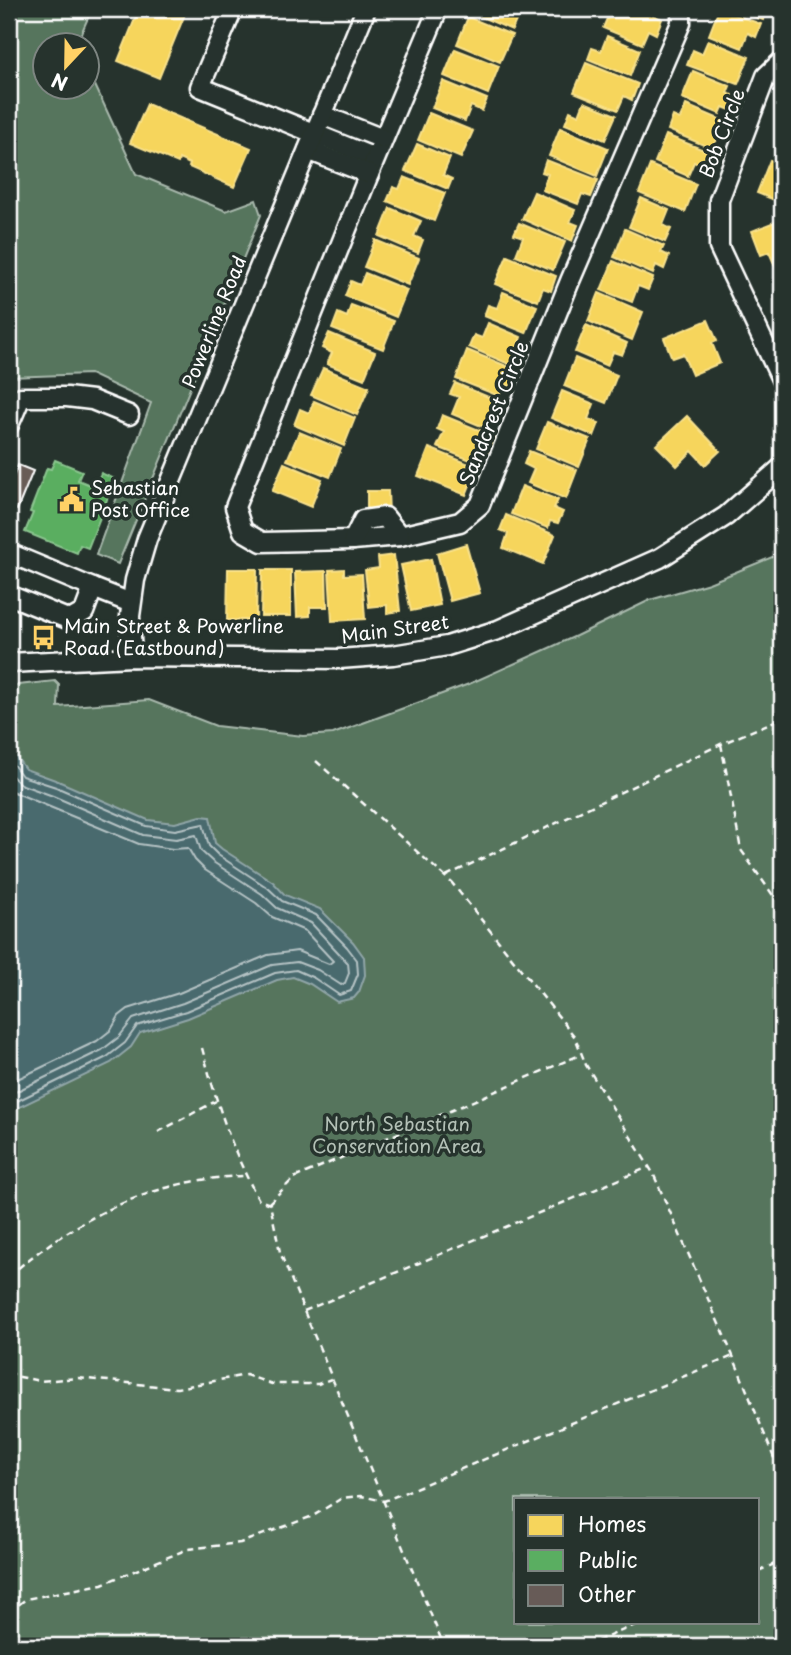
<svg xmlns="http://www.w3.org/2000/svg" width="791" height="1655" viewBox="0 0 791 1655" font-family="'Playpen Sans',sans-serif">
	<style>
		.green { fill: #56745d; stroke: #aabaae; stroke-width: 2; fill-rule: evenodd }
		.water { fill: #486a6e; stroke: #91a6a8; stroke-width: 2 }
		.homes { fill: #f6d55c; stroke: #f9e28d; stroke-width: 2 }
		.public { fill: #5aae61; stroke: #8cc690; stroke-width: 2 }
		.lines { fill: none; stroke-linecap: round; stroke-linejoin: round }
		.shore { stroke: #b6c3c5; stroke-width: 2 }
		.building { fill: #675b57; stroke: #fff; stroke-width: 2 }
		.minor-casing { stroke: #fff; stroke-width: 23 }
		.path { stroke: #fff; stroke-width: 2.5; stroke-dasharray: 7 5; stroke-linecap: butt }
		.minor { stroke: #26332d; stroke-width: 18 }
		.labels { text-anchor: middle; stroke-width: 7; stroke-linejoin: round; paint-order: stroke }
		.street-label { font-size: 19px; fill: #fff; stroke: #26332d }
		.poi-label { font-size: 19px; fill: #fff; stroke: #26332d; text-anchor: start }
		.park-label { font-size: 19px; fill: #b3c0b6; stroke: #26332d }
	</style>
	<rect width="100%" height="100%" fill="#26332d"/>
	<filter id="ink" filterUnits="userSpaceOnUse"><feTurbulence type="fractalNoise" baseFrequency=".0143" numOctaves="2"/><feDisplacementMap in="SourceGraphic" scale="14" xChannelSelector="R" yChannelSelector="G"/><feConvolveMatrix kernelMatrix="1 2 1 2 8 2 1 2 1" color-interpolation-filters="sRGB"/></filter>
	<g filter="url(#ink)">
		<!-- green -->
		<g class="green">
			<polygon points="9,9 92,9 76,45 46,46 46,88 88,88 88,70 136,174 226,211 256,200 261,215 118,564 96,555 151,403 90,374 9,377"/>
			<path d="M782,553v1093h-773v-960l46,-5 4,4 -1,22 91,-7 67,26 87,10 30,-2 136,-50 107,-48 74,-36 59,-17zM516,1499h242v123h-242z"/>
		</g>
		<!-- water -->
		<polygon class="water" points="9,750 15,755 25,769 58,781 148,820 175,823 201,816 210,817 215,843 222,849 273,882 285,895 320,909 353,942 364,957 365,975 359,992 354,998 337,1002 310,984 293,977 277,980 188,1018 140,1033 131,1047 111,1063 9,1112"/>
		<!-- homes -->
		<g class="homes">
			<polygon points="139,9 187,9 159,78 118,61"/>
			<polygon points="463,9 521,9 512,30"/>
			<polygon points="611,9 638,9 662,19 656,34 648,30 642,44 603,28"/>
			<polygon points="719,9 761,24 756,37 748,33 742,48 709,35"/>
			<polygon points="735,9 767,9 763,20"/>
			<polygon points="468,17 512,35 500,62 457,44"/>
			<polygon points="607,36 640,50 630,76 588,59 592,48 601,51"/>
			<polygon points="708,40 749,57 738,84 687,65 693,50 702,54"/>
			<polygon points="455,49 499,66 488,94 444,76"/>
			<polygon points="586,63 638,84 632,100 624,96 618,110 574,92"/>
			<polygon points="693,71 730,86 727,93 735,96 730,110 723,107 720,114 682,98"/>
			<polygon points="443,81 487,99 482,111 471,106 465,121 432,108"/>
			<polygon points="584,102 616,115 605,140 565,124 570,111 579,115"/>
			<polygon points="147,104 251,148 234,187 189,167 190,164 179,159 178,163 130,143"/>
			<polygon points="686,105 724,121 713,149 668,130 673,116 680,119"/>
			<polygon points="429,113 473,131 461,158 418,140"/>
			<polygon points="560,128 608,148 597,176 549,156"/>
			<polygon points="666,135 709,152 703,166 694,162 688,176 655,162"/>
			<polygon points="417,144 450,158 443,175 452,179 448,189 405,171"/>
			<polygon points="546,160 598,180 591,197 582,194 578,204 542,190 548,174 542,172"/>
			<polygon points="770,160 782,165 782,203 757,193"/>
			<polygon points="650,165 696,184 685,212 639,193"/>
			<polygon points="404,177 445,193 434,221 387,201 393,187 399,189"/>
			<polygon points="534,192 575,210 570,222 578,225 572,241 522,219"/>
			<polygon points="641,198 669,210 663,225 671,229 665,242 629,227"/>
			<polygon points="390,208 421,221 414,236 423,240 418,253 379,236"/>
			<polygon points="782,219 782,266 776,268 769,252 761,255 752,231"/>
			<polygon points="519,223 565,242 553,270 516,255 523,237 514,234"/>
			<polygon points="625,229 664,246 661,252 669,256 664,269 656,265 653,274 614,257"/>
			<polygon points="375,240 419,258 408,285 364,267"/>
			<polygon points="507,256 556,276 551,291 543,288 538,301 495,284"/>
			<polygon points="613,261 653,278 648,290 638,286 632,302 601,290"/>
			<polygon points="365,273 407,290 396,317 345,296 351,281 360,285"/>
			<polygon points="503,292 537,306 526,333 484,316 488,305 497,308"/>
			<polygon points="599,293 643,312 632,340 588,321"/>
			<polygon points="351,305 394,321 383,349 332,329 338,313 347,317"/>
			<polygon points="708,320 717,341 712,343 720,363 692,375 683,354 672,358 664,338"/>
			<polygon points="488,323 521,337 517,349 525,352 518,368 469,347 474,335 482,338"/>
			<polygon points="586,325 627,343 622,355 613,352 607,366 575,352"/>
			<polygon points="329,333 375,352 364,379 327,364 332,353 322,348"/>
			<polygon points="467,350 519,371 513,387 504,384 499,396 456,379"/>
			<polygon points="575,358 617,375 606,403 564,386"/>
			<polygon points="323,368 369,387 357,415 311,395"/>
			<polygon points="455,383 498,401 486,428 452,414 459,397 450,394"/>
			<polygon points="562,391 594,404 588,419 599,423 594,436 551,418"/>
			<polygon points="314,401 355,418 344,446 294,425 300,409 309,413"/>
			<polygon points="442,415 494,436 487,452 478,448 473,461 437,447 444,432 437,429"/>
			<polygon points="687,416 720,451 705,465 692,451 677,466 656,445"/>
			<polygon points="547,422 590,439 579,467 536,449"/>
			<polygon points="299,432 341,449 330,477 287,460"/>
			<polygon points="429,448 469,464 463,477 472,480 466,495 418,476"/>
			<polygon points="529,451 577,470 566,499 528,483 534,469 524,464"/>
			<polygon points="284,463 322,479 311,507 272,491"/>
			<polygon points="522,486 558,500 554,508 563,512 558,523 550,521 548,528 511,514"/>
			<polygon points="367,491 388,491 389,513 367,514"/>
			<polygon points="506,515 555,535 543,564 503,548 508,533 500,530"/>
			<polygon points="466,544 480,593 450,601 437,553"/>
			<polygon points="394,555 400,611 387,613 387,605 369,607 365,570 379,568 378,557"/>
			<polygon points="431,559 440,605 411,611 401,565"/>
			<polygon points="228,569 257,569 256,620 227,620"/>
			<polygon points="344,569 344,575 362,574 365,619 332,621 329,570"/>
			<polygon points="262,570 291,570 291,616 261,616"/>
			<polygon points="326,571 327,607 310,607 310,616 297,617 295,572"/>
		</g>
		<!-- public -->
		<polygon class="public" points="55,460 82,471 78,480 95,487 101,473 115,479 88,548 80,545 77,553 25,532 33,513 30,512 47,468 51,469"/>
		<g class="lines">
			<!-- shore -->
			<g class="shore">
				<polyline points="9,759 22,776 56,787 146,826 175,830 203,824 209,846 218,855 268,888 282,901 316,915 347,947 357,960 358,974 351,991 339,995 314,978 296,970 275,973 186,1011 137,1026 125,1043 107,1057 9,1105"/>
				<polyline points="9,773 20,784 53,796 143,835 176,839 196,835 201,851 213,862 262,894 277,908 311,923 348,963 349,973 345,983 341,985 318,970 297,962 272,965 183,1003 133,1019 119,1037 102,1050 9,1095"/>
				<polyline points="9,790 139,844 173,849 188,848 195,860 205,870 256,903 272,917 305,931 333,961 329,964 297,951 268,955 179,993 128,1009 119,1016 111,1030 97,1041 9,1083"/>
			</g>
		</g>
		<!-- building -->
		<polygon class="building" points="18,465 33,471 17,510 9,506 9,488"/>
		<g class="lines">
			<defs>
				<g id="minor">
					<polyline points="233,9 200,87 375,158"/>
					<polyline points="438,9 369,174 235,507 243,531 262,542 353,540 400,536 460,522 480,505 570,281 681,23 681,9"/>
					<polyline points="782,61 766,76 719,200 719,247 782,381"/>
					<polyline points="322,115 383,139"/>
					<polyline points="308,150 369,174"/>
					<polyline points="9,425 21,397 67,397 92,400 129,415"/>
					<polyline points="353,540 363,520 385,517 400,536"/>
					<polyline points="9,553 93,588"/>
					<polyline points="9,595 70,620 84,612 93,588 131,603"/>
					<polyline points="132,657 130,616 135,580 147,539 366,9"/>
					<polyline points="9,663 132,657 339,659 393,655 447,646 498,630 660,558 726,516 782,467"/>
				</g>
			</defs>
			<!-- minor casing -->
			<use href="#minor" class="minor-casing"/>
			<!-- path -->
			<g class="path">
				<polyline points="721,744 741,850 782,908"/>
				<polyline points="316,761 452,883 575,1037 586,1065 653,1173 733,1356 782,1478"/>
				<polyline points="446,876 721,744 782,718"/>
				<path d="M202,1048c14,53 30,104 57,152l11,4 10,48 24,59 140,335"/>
				<polyline points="158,1132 216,1101"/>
				<polyline points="269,1203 294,1178 582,1054"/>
				<path d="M9,1276c66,-58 147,-98 236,-100"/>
				<polyline points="304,1311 649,1167"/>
				<polyline points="9,1370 15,1376 40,1381 78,1378 177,1388 246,1375 272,1384 318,1384 331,1379"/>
				<polyline points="758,1571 782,1561"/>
				<polyline points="9,1612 26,1599 102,1584 188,1549 240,1543 313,1516 342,1498 361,1496 384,1501 733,1356"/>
				<polyline points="586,1646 642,1622"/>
			</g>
			<!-- minor -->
			<use href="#minor" class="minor"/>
		</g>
	</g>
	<!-- icons -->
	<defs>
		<symbol id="civic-bare" viewBox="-9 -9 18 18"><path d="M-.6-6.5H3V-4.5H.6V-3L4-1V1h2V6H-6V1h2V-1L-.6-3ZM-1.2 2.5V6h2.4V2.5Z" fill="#ffd166" stroke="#26332d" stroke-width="2.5" paint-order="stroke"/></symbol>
		<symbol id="bus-bare" viewBox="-9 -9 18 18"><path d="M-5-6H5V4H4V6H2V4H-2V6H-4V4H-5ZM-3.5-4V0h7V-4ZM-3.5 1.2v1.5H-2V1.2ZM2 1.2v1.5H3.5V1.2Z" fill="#ffd166" stroke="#26332d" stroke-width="2.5" paint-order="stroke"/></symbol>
	</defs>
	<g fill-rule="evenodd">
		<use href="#civic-bare" x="54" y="482" width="35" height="35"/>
		<use href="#bus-bare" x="26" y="620" width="35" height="35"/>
	</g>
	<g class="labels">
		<!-- street labels -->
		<g class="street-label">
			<text transform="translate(722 133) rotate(-69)" y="7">Bob Circle</text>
			<text transform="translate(214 322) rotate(-68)" y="7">Powerline Road</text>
			<text transform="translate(494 413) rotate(-68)" y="7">Sandcrest Circle</text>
			<text transform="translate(395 629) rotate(-8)" y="7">Main Street</text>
		</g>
		<!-- poi labels -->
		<g class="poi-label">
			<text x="91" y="495">Sebastian<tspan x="91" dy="22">Post Office</tspan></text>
			<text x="64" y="633">Main Street &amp; Powerline<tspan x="64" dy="22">Road (Eastbound)</tspan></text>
		</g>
		<!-- park labels -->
		<g class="park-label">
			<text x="397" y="1131">North Sebastian<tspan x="397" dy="22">Conservation Area</tspan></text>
		</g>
	</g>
	<!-- margin -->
	<rect width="791" height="1655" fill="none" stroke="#26332d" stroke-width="35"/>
	<rect x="18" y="18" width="756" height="1620" fill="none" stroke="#fff" stroke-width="2.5" filter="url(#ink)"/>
	<!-- legend -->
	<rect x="514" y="1498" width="245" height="126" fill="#26332d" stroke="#7d8581" stroke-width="2"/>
	<rect x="528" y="1515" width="35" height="21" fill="#f6d55c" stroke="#7d8581" stroke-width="2"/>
	<text x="578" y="1532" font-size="21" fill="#ffffff">Homes</text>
	<rect x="528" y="1550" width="35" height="21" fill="#5aae61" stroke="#7d8581" stroke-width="2"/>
	<text x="578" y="1568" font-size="21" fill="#ffffff">Public</text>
	<rect x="528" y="1585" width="35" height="21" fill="#675b57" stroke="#7d8581" stroke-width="2"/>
	<text x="578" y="1602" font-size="21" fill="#ffffff">Other</text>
	<!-- north arrow -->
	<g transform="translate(66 66) rotate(202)"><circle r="33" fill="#26332d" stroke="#7d8581" stroke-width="2"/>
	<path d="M0-5L12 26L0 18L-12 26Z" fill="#ffd166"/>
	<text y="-10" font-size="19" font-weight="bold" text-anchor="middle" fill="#ffffff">N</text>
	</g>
</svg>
